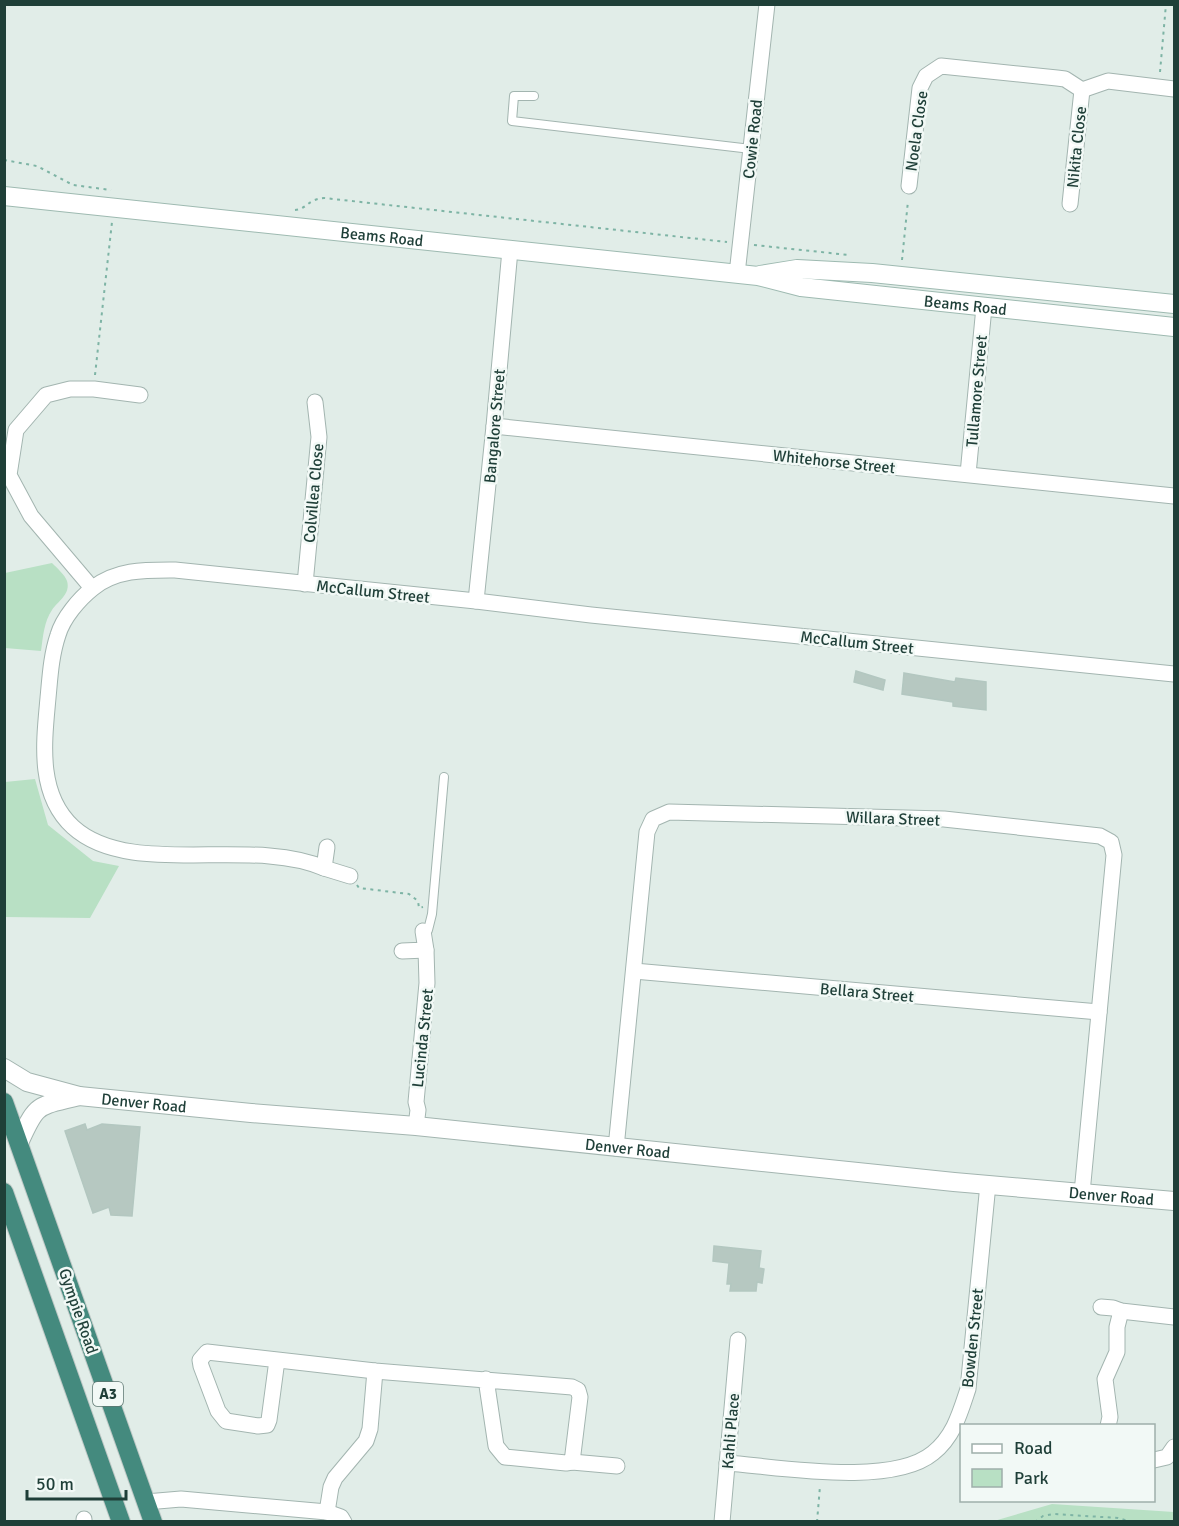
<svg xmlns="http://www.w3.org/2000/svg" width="1179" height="1526" viewBox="0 0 1179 1526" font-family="Signika,sans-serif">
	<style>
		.green { fill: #b8e0c4 }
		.building { fill: #b6c8c1; stroke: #b3c7c0; stroke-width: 1.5 }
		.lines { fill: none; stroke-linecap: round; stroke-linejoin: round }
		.service-casing { stroke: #a3b5b0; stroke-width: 10 }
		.minor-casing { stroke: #a3b5b0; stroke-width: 17 }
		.tertiary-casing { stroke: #a3b5b0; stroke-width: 20 }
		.secondary-casing { stroke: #9ebab1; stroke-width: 20 }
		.trunk-casing { stroke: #c0c9c7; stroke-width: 20 }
		.path { stroke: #7eb4a5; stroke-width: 2; stroke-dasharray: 3 4.5; stroke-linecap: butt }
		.service { stroke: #fff; stroke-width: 8 }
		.minor { stroke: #fff; stroke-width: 15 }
		.tertiary { stroke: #fff; stroke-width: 18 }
		.secondary { stroke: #fff; stroke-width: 18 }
		.trunk { stroke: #448a7e; stroke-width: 18 }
		.labels { text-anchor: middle; stroke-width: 5; stroke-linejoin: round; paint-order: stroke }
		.shield { fill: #f2f9f6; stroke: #5e7771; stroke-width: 1.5 }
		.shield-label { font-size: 15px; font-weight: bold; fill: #1f3f38 }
		.street-label { font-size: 16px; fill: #1f3f38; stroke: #f2f9f6 }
	</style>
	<rect width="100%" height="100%" fill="#e1ede8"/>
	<!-- green -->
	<g class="green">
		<path d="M52,563c5,5 13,12 15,18 4,13 -9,20 -15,29 -8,12 -9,26 -11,41l-36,-3v-75z"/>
		<polygon points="35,779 48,825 93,861 119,866 90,918 5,917 5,782"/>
		<polygon points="1052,1504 1174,1512 1174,1521 994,1521"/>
	</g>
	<!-- building -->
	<g class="building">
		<polygon points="856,671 885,680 883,690 854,682"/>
		<polygon points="904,673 955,682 956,678 986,682 986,710 953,706 953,702 902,694"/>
		<polygon points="85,1124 87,1130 102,1124 140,1127 132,1216 111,1215 109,1207 93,1213 65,1131"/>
		<polygon points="714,1246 761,1251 759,1268 764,1269 762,1283 757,1282 756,1291 730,1291 731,1284 727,1284 729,1263 713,1261"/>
	</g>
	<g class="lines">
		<defs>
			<g id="service">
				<polyline points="534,96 514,96 512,121 751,149"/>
				<polyline points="424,930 428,930 432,914 444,777"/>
			</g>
			<g id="minor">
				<polyline points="909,186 920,88 926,76 941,66 1057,78 1065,79 1082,90 1108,81 1174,89"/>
				<polyline points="1070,204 1082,90"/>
				<polyline points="737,274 767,4"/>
				<polyline points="494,426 1174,496"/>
				<polyline points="968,474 984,307"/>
				<polyline points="305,584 319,437 315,402"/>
				<polyline points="92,588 31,516 9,475 16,430 46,395 70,389 94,389 140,395"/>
				<polyline points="476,601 494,426 510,250"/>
				<polyline points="327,847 324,868 350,876"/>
				<path d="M324,868c-74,-32 -194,11 -251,-41 -36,-33 -29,-85 -25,-129 2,-21 3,-42 10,-63 5,-17 21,-36 35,-47 24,-19 53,-18 82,-18l301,31 115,14 583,59"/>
				<polyline points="402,951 426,950 423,931"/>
				<polyline points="634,971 1099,1012"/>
				<polyline points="416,1126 418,1110 416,1102 427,983 426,950"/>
				<polyline points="616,1148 647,832 653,819 669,812 944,819 1100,836 1111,842 1114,855 1082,1193"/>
				<polyline points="1101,1307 1113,1308 1121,1311 1174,1317"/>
				<polyline points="277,1360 269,1420 267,1425 258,1426 226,1421 218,1411 201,1366 200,1360 207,1352 375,1371 572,1387 578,1390 580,1397 572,1462 566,1463 505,1457 496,1446 486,1379"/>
				<polyline points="1108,1426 1110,1417 1105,1379 1117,1352 1117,1327 1121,1311"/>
				<polyline points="1154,1460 1167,1457 1174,1447"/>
				<polyline points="572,1462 617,1466"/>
				<path d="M727,1463c52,4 165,24 206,-10 21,-17 27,-40 35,-64l20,-205"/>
				<polyline points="146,1502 181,1499 327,1512 341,1517 344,1522"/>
				<polyline points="327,1512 331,1487 335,1478 366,1441 370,1429 375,1371"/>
				<polyline points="84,1519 84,1522"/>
				<polyline points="722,1522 738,1340"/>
			</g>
			<g id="tertiary">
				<path id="s1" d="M4,1068l23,14 52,14 172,17 165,13 538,56 220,19"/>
				<path d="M19,1143c18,-41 18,-36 60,-47"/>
			</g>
			<g id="secondary">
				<path id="s2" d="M4,196l754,80 43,11 373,40"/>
				<polyline points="760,275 797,269 872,273 1174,304"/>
			</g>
			<g id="trunk">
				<polyline points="4,1102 153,1522"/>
				<polyline points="4,1192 121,1522"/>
			</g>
		</defs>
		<!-- service casing -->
		<use href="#service" class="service-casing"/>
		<!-- minor casing -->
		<use href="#minor" class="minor-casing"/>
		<!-- tertiary casing -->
		<use href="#tertiary" class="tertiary-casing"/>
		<!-- secondary casing -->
		<use href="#secondary" class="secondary-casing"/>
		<!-- trunk casing -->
		<use href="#trunk" class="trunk-casing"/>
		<!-- path -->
		<g class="path">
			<polyline points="1160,72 1166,4"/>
			<polyline points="4,160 37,166 73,185 111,190"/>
			<path d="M295,210c12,-1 13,-11 29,-12l403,44"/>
			<polyline points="754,245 849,255"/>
			<polyline points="902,260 908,201"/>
			<polyline points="95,375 112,222"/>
			<polyline points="357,885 359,888 409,894 418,901 419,908 423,907"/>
			<polyline points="817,1522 820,1486"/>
			<polyline points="1035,1522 1043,1516 1054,1514 1118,1518 1132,1522"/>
		</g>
		<!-- service -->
		<use href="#service" class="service"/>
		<!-- minor -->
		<use href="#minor" class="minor"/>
		<!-- tertiary -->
		<use href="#tertiary" class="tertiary"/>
		<!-- secondary -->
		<use href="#secondary" class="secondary"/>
		<!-- trunk -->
		<use href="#trunk" class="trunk"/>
	</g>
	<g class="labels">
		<!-- shield labels -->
		<rect class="shield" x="93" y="1382" width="30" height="24" rx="4.5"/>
		<g class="shield-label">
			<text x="108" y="1399">A3</text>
		</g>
		<!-- street labels -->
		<g class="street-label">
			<text transform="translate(916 131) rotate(-82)" y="6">Noela Close</text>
			<text transform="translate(752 139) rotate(-84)" y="6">Cowie Road</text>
			<text transform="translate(1076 147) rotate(-84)" y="6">Nikita Close</text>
			<text dy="6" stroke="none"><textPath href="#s2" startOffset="380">Beams Road</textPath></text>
			<text dy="6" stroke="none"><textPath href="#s2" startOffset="968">Beams Road</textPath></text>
			<text transform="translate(976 391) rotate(-85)" y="6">Tullamore Street</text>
			<text transform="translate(494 426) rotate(-85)" y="6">Bangalore Street</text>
			<text transform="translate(834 461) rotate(6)" y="6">Whitehorse Street</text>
			<text transform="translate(313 493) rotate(-85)" y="6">Colvillea Close</text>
			<text transform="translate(373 591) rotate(6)" y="6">McCallum Street</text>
			<text transform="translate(857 642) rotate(6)" y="6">McCallum Street</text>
			<text transform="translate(893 818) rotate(2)" y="6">Willara Street</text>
			<text transform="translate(867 992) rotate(5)" y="6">Bellara Street</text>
			<text transform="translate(422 1038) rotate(-84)" y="6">Lucinda Street</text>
			<text dy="6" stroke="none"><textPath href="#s1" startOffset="146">Denver Road</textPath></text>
			<text dy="6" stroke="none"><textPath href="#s1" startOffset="632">Denver Road</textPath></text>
			<text dy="6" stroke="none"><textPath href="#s1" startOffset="1118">Denver Road</textPath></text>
			<text transform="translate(79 1311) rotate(71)" y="6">Gympie Road</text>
			<text transform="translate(972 1338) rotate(-84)" y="6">Bowden Street</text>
			<text transform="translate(730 1431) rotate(-85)" y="6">Kahli Place</text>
		</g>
	</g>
	<!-- border -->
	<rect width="1179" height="1526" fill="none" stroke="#1f3f38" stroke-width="12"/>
	<!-- legend -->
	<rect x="960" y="1424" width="195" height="78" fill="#f2f9f6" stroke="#9eafaa" stroke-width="1.5"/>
	<rect x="972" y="1444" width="30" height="9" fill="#ffffff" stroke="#9eafaa" stroke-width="1.5"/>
	<text x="1014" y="1454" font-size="18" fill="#1f3f38">Road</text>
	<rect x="972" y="1469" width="30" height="18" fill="#b8e0c4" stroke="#9eafaa" stroke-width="1.5"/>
	<text x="1014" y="1484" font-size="18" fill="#1f3f38">Park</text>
	<!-- scale -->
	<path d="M27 1490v9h99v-9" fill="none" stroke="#1f3f38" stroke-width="3"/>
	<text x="36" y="1490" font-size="18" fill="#1f3f38" stroke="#f2f9f6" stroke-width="4.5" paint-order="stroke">50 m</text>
</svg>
